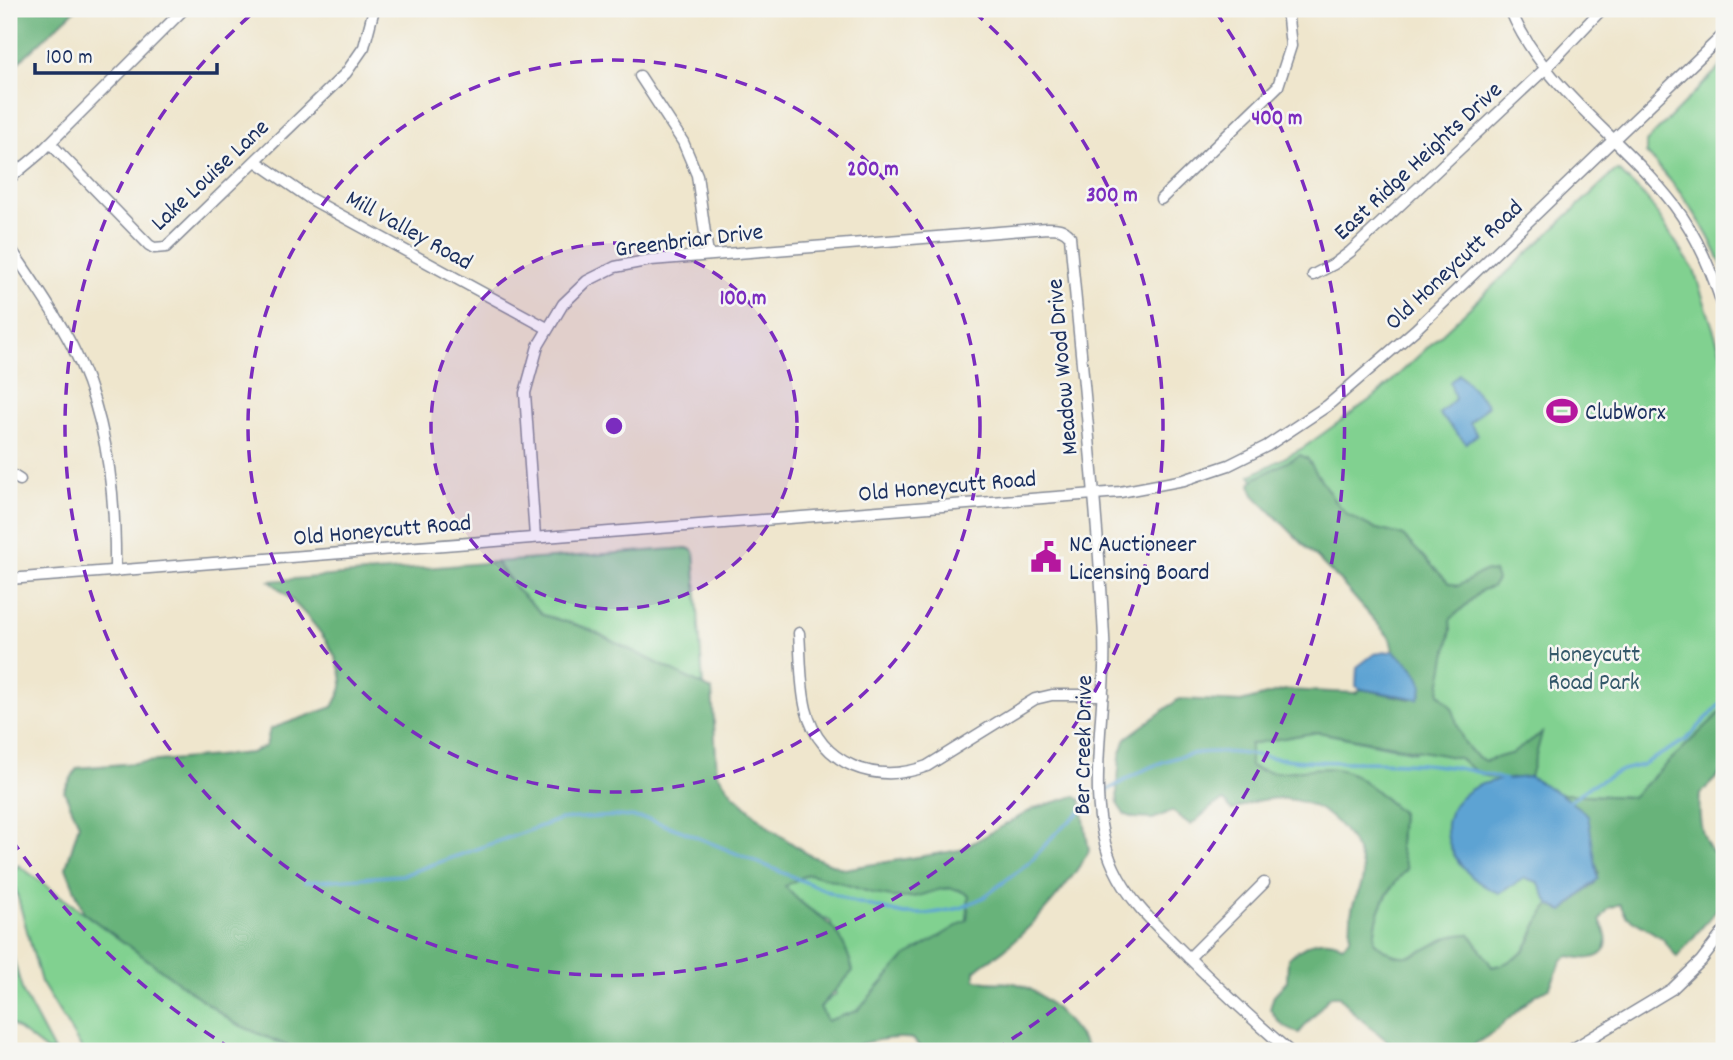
<svg xmlns="http://www.w3.org/2000/svg" width="1733" height="1060" viewBox="0 0 1733 1060" font-family="Dekko,sans-serif">
	<style>
		.green { fill: #81d190; stroke: #4e8077; stroke-width: 2 }
		.forest { fill: #68b37a; stroke: #42716c; stroke-width: 2; fill-rule: evenodd }
		.water { fill: #5da3d3; stroke: #3c6998; stroke-width: 2 }
		.lines { fill: none; stroke-linecap: round; stroke-linejoin: round }
		.stream { stroke: #5da3d3; stroke-width: 3.5 }
		.minor-casing { stroke: #858a96; stroke-width: 13 }
		.minor { stroke: #fff; stroke-width: 10 }
		.ring { fill: none; stroke: #7b2cbf; stroke-width: 3.5; stroke-dasharray: 12 9 }
		.labels { text-anchor: middle; stroke-width: 5; stroke-linejoin: round; paint-order: stroke }
		.street-label { font-size: 24px; fill: #1b2f5e; stroke: #f6f6f2 }
		.poi-label { font-size: 24px; fill: #1b2f5e; stroke: #f6f6f2; text-anchor: start }
		.park-label { font-size: 24px; fill: #34586a; stroke: #f6f6f2 }
		.centre { fill: #7b2cbf; stroke: #f6f6f2; stroke-width: 3.5 }
		.ring-label { font-size: 21px; text-anchor: middle; font-weight: bold; fill: #7b2cbf; stroke: #f6f6f2; stroke-width: 5; stroke-linejoin: round; paint-order: stroke }
	</style>
	<rect width="100%" height="100%" fill="#f6f6f2"/>
	<filter id="ink" filterUnits="userSpaceOnUse"><feTurbulence type="fractalNoise" baseFrequency=".0143" numOctaves="2"/><feDisplacementMap in="SourceGraphic" scale="14" xChannelSelector="R" yChannelSelector="G"/><feConvolveMatrix kernelMatrix="1 2 1 2 8 2 1 2 1" color-interpolation-filters="sRGB"/></filter>
	<filter id="wash" filterUnits="userSpaceOnUse"><feTurbulence type="fractalNoise" baseFrequency=".00686" numOctaves="4" result="noise"/><feDisplacementMap in="SourceGraphic" scale="28" xChannelSelector="R" yChannelSelector="G"/><feGaussianBlur stdDeviation="1.57" result="paint"/><feColorMatrix in="noise" values="0 0 0 0 0 0 0 0 0 0 0 0 0 0 0 0 0 1.4 0 .05"/><feComposite in="paint" operator="in"/></filter>
	<g filter="url(#wash)">
		<rect width="100%" height="100%" fill="#efe6cd"/>
		<!-- green -->
		<g class="green">
			<path d="M1724,63v208c-18,-47 -44,-82 -78,-118v-11z"/>
			<path d="M1619,171l29,29 46,70 30,92v347l-92,88 -72,-3 -30,-17 -5,101 13,4 12,23c-25,29 -12,52 -58,62l-22,-33 -61,24 -21,-3 -14,-14c2,-30 12,-50 33,-72l-8,-22 2,-35c-16,-12 -35,-33 -54,-40 -32,-12 -67,10 -97,-6v-22l68,-12 98,20 9,-93 -175,-183 53,-28 75,-54 236,-222z"/>
			<polygon points="687,548 694,551 703,686 586,628 543,615 517,590 496,562"/>
			<polygon points="18,865 234,1023 299,1051 83,1051 41,982 12,876"/>
			<polygon points="808,874 830,877 873,893 958,888 969,896 967,920 905,958 857,1011 827,1021 820,1007 836,994 831,922 799,903 784,886"/>
			<polygon points="9,943 23,993 54,1051 47,1051 9,1022"/>
		</g>
		<!-- forest -->
		<g class="forest">
			<polygon points="9,9 76,9 9,71"/>
			<path d="M1300,455l7,3 27,42 14,15 25,13 29,7 47,48 9,3 26,-15 10,1 3,8 -5,7 -10,3 -32,30 1,10 -12,63c5,6 15,14 16,23 4,18 11,36 30,45l28,-8 29,-20 -12,44c-35,3 -44,6 -71,-19l-141,-26 -68,12v22c30,16 65,-6 98,6 18,7 37,28 53,40l-2,35 8,22c-21,22 -31,41 -33,72 39,39 55,-9 96,-7l22,33c46,-10 33,-33 58,-62l13,6 32,-28 4,-11 -7,-17 -4,-40 -28,-21 72,3 92,-88v61l-24,24c-2,29 1,51 24,70v37l-47,56 -15,-19 -36,-22 -6,-12 -11,4 -9,12c16,31 1,44 -31,36l-7,4 -12,27 -16,9 -40,36 -30,19h-57l-16,-7 -35,-29 -17,-19h-9l-31,37c-15,-4 -21,-11 -29,-24l4,-14 13,-14 1,-23c20,-14 30,-23 55,-13l7,-7c1,-11 0,-23 3,-33 3,-10 10,-18 10,-30 -1,-17 -7,-27 -16,-40 -27,-39 -75,-46 -115,-24l-8,-10 -10,4 -23,20 -19,-14 -19,8 -19,-1 -10,-4 -6,-9 -1,-13 3,-36 6,-18 53,-39 62,3 44,-12 71,3 5,-4 49,10 -6,-39 -11,-9 -3,-13 -51,-58 -85,-85 -4,-10 4,-6z"/>
			<path d="M496,562l21,28 26,25 43,13 126,62 5,83 16,21 38,35 38,26 35,14 116,-19 75,-42 40,-12 6,4 8,51c-21,35 -52,71 -83,97 -10,9 -21,13 -31,23v8c17,7 28,1 43,5 29,9 55,42 72,67h-167l-10,-12c-18,-3 -53,2 -69,12h-545l-65,-28 -150,-110 -18,-45 13,-44 -15,-33 13,-23 174,-15 15,-7 4,-17 63,-22c3,-6 8,-14 9,-20 2,-38 -46,-85 -72,-106zM808,874c33,5 71,28 105,23 23,-4 35,-17 56,-1l-2,24 -62,37 -48,54 -30,10 -7,-14 33,-36c-15,-59 -36,-46 -68,-85z"/>
		</g>
		<!-- water -->
		<g class="water">
			<polygon points="1459,374 1488,405 1470,423 1477,435 1466,443 1439,414 1455,399 1450,382"/>
			<path d="M1393,651c15,11 38,28 25,48l-57,-10 -5,-3 1,-19 17,-13z"/>
			<path d="M1530,777l30,17 28,21 10,64 -35,32 -13,-6 -12,-23 -13,-4 -26,15c-40,-14 -76,-69 -32,-101 18,-13 41,-13 63,-15z"/>
		</g>
		<g class="lines">
			<!-- stream -->
			<g class="stream">
				<path d="M1101,794c31,-18 61,-37 98,-41 34,-4 71,6 106,8 68,3 136,-4 200,19"/>
				<polyline points="1569,802 1590,786 1622,770 1642,765 1686,740 1724,700"/>
				<polyline points="305,882 403,875 561,819 619,816 648,819 682,831 851,901 904,914 927,914 961,908 984,897 1029,863 1054,835 1090,803"/>
			</g>
		</g>
	</g>
	<g filter="url(#ink)">
		<g class="lines">
			<defs>
				<g id="minor">
					<polyline points="1234,9 1291,9"/>
					<path d="M1510,9c33,80 112,128 164,196 24,32 38,67 50,105"/>
					<polyline points="640,76 683,142 697,175 708,255"/>
					<polyline points="50,143 149,245 154,248 166,247 346,73 364,47 374,9"/>
					<polyline points="257,162 309,198 547,328"/>
					<polyline points="9,179 39,154 184,9"/>
					<polyline points="1161,199 1278,86 1291,46 1287,10"/>
					<path d="M9,246c22,33 45,65 63,100 35,67 44,150 43,225"/>
					<polyline points="1313,275 1334,264 1350,252 1545,69 1602,9"/>
					<polyline points="9,473 20,480"/>
					<path d="M535,537l-10,-144 13,-47 25,-42 24,-23 28,-14 36,-7 396,-32c11,0 16,0 23,8 12,134 27,267 34,401 4,73 -22,164 10,231 16,35 44,59 70,85 34,34 69,67 105,98"/>
					<polyline points="9,579 1120,492 1184,480 1229,465 1267,446 1327,406 1415,330 1724,34"/>
					<path d="M799,633c2,25 1,52 7,76 14,57 71,76 121,57l108,-67 17,-4h51"/>
					<polyline points="1189,958 1264,883"/>
					<polyline points="1569,1051 1672,989 1701,961 1724,931"/>
				</g>
			</defs>
			<!-- minor casing -->
			<use href="#minor" class="minor-casing"/>
			<!-- minor -->
			<use href="#minor" class="minor"/>
		</g>
	</g>
	<!-- distance rings -->
	<circle cx="614" cy="426" r="183" fill="#7b2cbf" fill-opacity=".12"/>
	<g class="ring">
		<circle cx="614" cy="426" r="183"/>
		<circle cx="614" cy="426" r="366"/>
		<path d="M974 12A549 549 0 1 1 254 12"/>
		<path d="M232 1049A731 731 0 0 1 12 840M1216 12A731 731 0 0 1 996 1049"/>
	</g>
	<!-- icons -->
	<defs>
		<symbol id="stadium-bare" viewBox="-9 -9 18 18"><path d="M0-5a6.5 5 0 1 0 0 10a6.5 5 0 1 0 0-10ZM-3.5-1.8h7v3.6h-7Z" fill="#b5179e" stroke="#f6f6f2" stroke-width="2.5" paint-order="stroke"/></symbol>
		<symbol id="civic-bare" viewBox="-9 -9 18 18"><path d="M-.6-6.5H3V-4.5H.6V-3L4-1V1h2V6H-6V1h2V-1L-.6-3ZM-1.2 2.5V6h2.4V2.5Z" fill="#b5179e" stroke="#f6f6f2" stroke-width="2.5" paint-order="stroke"/></symbol>
	</defs>
	<g fill-rule="evenodd">
		<use href="#stadium-bare" x="1540" y="389" width="44" height="44"/>
		<use href="#civic-bare" x="1024" y="535" width="44" height="44"/>
	</g>
	<g class="labels">
		<!-- street labels -->
		<g class="street-label">
			<text transform="translate(1417 160) rotate(-43)" y="8">East Ridge Heights Drive</text>
			<text transform="translate(209 174) rotate(-43)" y="8">Lake Louise Lane</text>
			<text transform="translate(410 229) rotate(29)" y="8">Mill Valley Road</text>
			<text transform="translate(689 239) rotate(-7)" y="8">Greenbriar Drive</text>
			<text transform="translate(1453 264) rotate(-43)" y="8">Old Honeycutt Road</text>
			<text transform="translate(1061 367) rotate(-95)" y="8">Meadow Wood Drive</text>
			<text transform="translate(947 485) rotate(-5)" y="8">Old Honeycutt Road</text>
			<text transform="translate(382 529) rotate(-5)" y="8">Old Honeycutt Road</text>
			<text transform="translate(1082 745) rotate(-89)" y="8">Ber Creek Drive</text>
		</g>
		<!-- poi labels -->
		<g class="poi-label">
			<text x="1585" y="419">ClubWorx</text>
			<text x="1069" y="551">NC Auctioneer<tspan x="1069" dy="28">Licensing Board</tspan></text>
		</g>
		<!-- park labels -->
		<g class="park-label">
			<text x="1594" y="661">Honeycutt<tspan x="1594" dy="28">Road Park</tspan></text>
		</g>
	</g>
	<circle cx="614" cy="426" r="10" class="centre"/>
	<g class="ring-label">
		<text x="1277" y="124">400 m</text>
		<text x="873" y="175">200 m</text>
		<text x="1112" y="201">300 m</text>
		<text x="743" y="304">100 m</text>
	</g>
	<!-- margin -->
	<rect width="1733" height="1060" fill="none" stroke="#f6f6f2" stroke-width="35"/>
	<!-- scale -->
	<path d="M35 63v10h182v-10" fill="none" stroke="#1b2f5e" stroke-width="3.5"/>
	<text x="46" y="63" font-size="21" fill="#1b2f5e" stroke="#f6f6f2" stroke-width="5" paint-order="stroke">100 m</text>
</svg>
